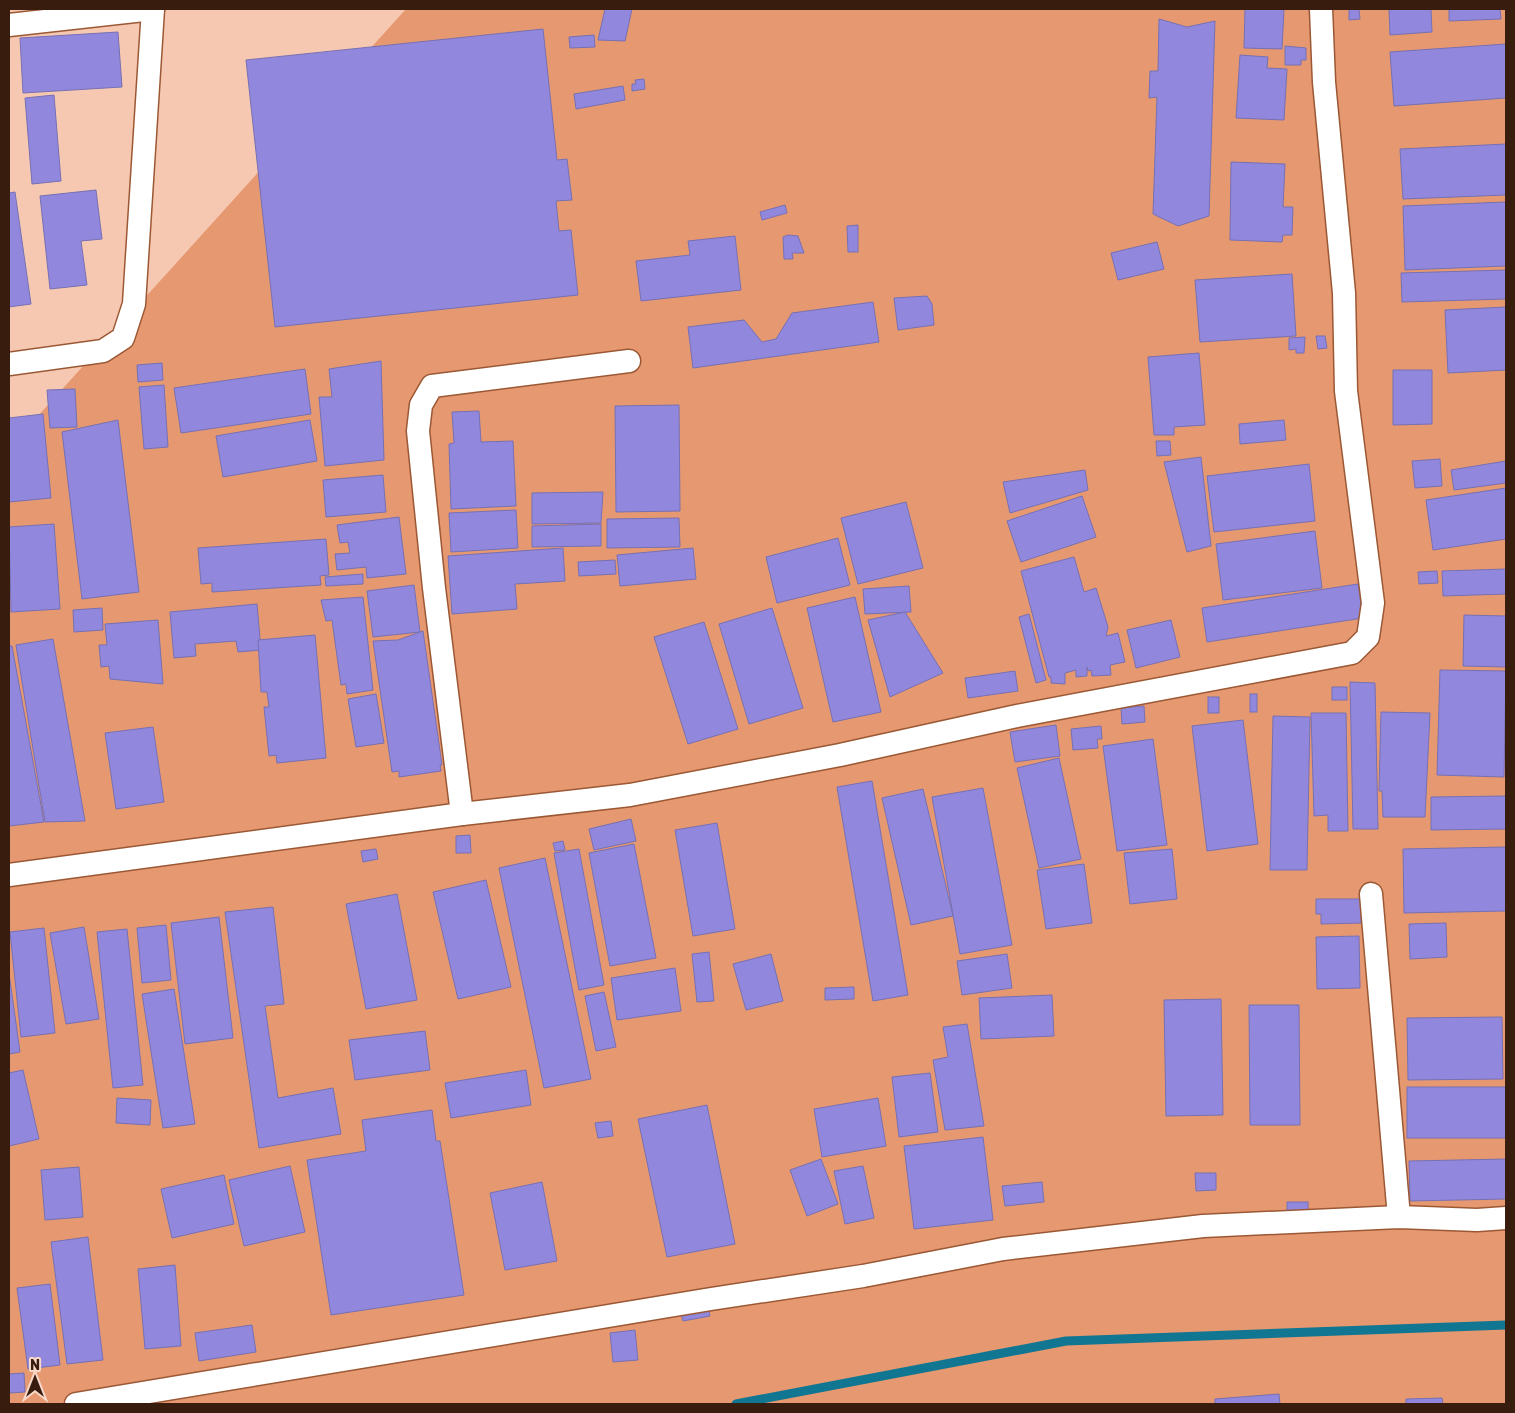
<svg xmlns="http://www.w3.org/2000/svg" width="1515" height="1413" viewBox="0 0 1515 1413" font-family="Rubik,sans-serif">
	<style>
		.green { fill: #e69871 }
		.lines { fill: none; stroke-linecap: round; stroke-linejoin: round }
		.stream { stroke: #117691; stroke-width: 9 }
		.building { fill: #9188de; stroke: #7770b3 }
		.street-casing { stroke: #9b5834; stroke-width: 25 }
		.street { stroke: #fff; stroke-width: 22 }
	</style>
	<rect width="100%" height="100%" fill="#f6c8b1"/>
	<!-- green -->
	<polygon class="green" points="406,9 1506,9 1506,1404 9,1404 9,448"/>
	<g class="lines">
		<!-- stream -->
		<polyline class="stream" points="736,1404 1066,1341 1506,1325"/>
	</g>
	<!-- building -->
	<g class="building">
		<polygon points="605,9 632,9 625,41 598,40"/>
		<polygon points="1245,9 1284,9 1282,49 1244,48"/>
		<polygon points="1349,9 1359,9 1360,19 1349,20"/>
		<polygon points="1389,9 1500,9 1501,19 1449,21 1449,9 1431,9 1432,32 1390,35"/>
		<polygon points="1159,19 1187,27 1215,21 1209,216 1178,226 1153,214 1157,97 1149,98 1150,71 1158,71"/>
		<polygon points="543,29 557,160 567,159 572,200 556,201 559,231 571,230 578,295 275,327 246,60"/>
		<polygon points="118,32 122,87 23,93 20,38"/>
		<polygon points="594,35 595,47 570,48 569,37"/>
		<polygon points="1506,44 1506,98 1394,106 1390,52"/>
		<polygon points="1285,46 1306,48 1306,60 1301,60 1301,65 1285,65"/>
		<polygon points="1240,55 1268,57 1267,68 1287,69 1284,120 1236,118"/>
		<polygon points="644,79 645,89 632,91 632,84 636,84 635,80"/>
		<polygon points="623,86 625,100 576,109 574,94"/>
		<polygon points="54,95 61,181 32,184 25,98"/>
		<polygon points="1506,144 1506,195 1403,199 1400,149"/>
		<polygon points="1231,162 1285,164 1283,207 1293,207 1292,235 1283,235 1282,242 1230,240"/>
		<polygon points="96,190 102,239 81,241 87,285 50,289 40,196"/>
		<polygon points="15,192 31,304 9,307 9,193"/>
		<polygon points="1506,202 1506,266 1405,270 1403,206"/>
		<polygon points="785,205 787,213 762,220 760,212"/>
		<polygon points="858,225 858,252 848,252 847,226"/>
		<polygon points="788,235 798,236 804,253 792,253 793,259 784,259 783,237"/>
		<polygon points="735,236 741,290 641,301 636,261 690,255 688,241"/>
		<polygon points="1157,242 1164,269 1118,280 1111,253"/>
		<polygon points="1506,270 1506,299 1402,302 1401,273"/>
		<polygon points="1292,274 1296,336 1200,342 1195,280"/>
		<polygon points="927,296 932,304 934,325 898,330 894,298"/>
		<polygon points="873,302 879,342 693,368 688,327 744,320 762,342 776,339 792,313"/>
		<polygon points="1506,307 1506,370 1448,373 1445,310"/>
		<polygon points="1316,336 1325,336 1327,348 1318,349"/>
		<polygon points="1305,337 1304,353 1296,353 1296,349 1289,350 1289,338"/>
		<polygon points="1199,353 1205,425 1174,427 1174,435 1154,435 1148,357"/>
		<polygon points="381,361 384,460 325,466 319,397 332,397 329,369"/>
		<polygon points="162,363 163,380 138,382 137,365"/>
		<polygon points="305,369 311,414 181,433 174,388"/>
		<polygon points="1393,370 1432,370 1432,424 1393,425"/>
		<polygon points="164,385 168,447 144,449 139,387"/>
		<polygon points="75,389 77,427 50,428 47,390"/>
		<polygon points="679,405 680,511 616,512 615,406"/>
		<polygon points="479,411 481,442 513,441 516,506 451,509 449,444 454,443 452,412"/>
		<polygon points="43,414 51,498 9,502 9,418"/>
		<polygon points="118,420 139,592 82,599 62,432"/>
		<polygon points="310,420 317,461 223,477 216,436"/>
		<polygon points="1284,420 1286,440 1240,444 1239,424"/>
		<polygon points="1156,441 1170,441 1171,455 1157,456"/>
		<polygon points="1201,457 1211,546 1187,552 1164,462"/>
		<polygon points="1440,459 1442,486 1415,488 1412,461"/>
		<polygon points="1506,461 1506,483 1454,490 1451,470"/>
		<polygon points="1309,464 1315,521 1214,532 1207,476"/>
		<polygon points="1085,470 1088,490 1010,513 1003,482"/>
		<polygon points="383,475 386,512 326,517 323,480"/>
		<polygon points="1506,488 1506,539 1433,550 1426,500"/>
		<polygon points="603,492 601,523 532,524 532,493"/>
		<polygon points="1082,496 1096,537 1021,562 1007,521"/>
		<polygon points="906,502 923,568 858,584 841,518"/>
		<polygon points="516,510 518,548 451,552 449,513"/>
		<polygon points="399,517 406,574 367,578 366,567 337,570 335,554 350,553 348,542 340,543 337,525"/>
		<polygon points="679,518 680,547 607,548 607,519"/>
		<polygon points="54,524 60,609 11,612 9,527"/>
		<polygon points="601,524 601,546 532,547 532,526"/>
		<polygon points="1315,531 1322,588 1223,600 1216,544"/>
		<polygon points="838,538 850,585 777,603 766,557"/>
		<polygon points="326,539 329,575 320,576 321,585 212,592 212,583 201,584 198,548"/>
		<polygon points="563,548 565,581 515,584 517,609 452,614 448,556"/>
		<polygon points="693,548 696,579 620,586 617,555"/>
		<polygon points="1074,557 1084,592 1096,588 1108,627 1106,636 1118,633 1125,662 1110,665 1111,675 1092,676 1091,670 1088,671 1087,667 1087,676 1076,677 1076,670 1065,673 1065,684 1051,683 1051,677 1049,677 1021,571"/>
		<polygon points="615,560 616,574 579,576 578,562"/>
		<polygon points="1506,569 1506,594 1443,596 1442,571"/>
		<polygon points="1437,571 1438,583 1419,584 1418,572"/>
		<polygon points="363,574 363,584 326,586 325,577"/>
		<polygon points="1358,584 1363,618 1207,642 1202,608"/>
		<polygon points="414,585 420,632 373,637 367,591"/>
		<polygon points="909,586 911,612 865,614 863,589"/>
		<polygon points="363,597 373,690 347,694 346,684 341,685 332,620 326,621 321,600"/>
		<polygon points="855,597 881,712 833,722 807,608"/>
		<polygon points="257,604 261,650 238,652 236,641 195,644 196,656 174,658 170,612"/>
		<polygon points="102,608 103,630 74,632 73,610"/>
		<polygon points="772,608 803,708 749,724 719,624"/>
		<polygon points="905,612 943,673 890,697 868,620"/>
		<polygon points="1029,614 1046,680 1036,683 1019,617"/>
		<polygon points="1464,615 1506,616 1506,667 1463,666"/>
		<polygon points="158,620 163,684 110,679 109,666 101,667 99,645 107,645 105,624"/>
		<polygon points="1171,620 1180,657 1136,668 1127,630"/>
		<polygon points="704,622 738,729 688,744 654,637"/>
		<polygon points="423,631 442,765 440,765 441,771 399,777 399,771 392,772 373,641 398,640"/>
		<polygon points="315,635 326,758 277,763 276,755 269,756 264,707 269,707 267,692 261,692 258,640"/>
		<polygon points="53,639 85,821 45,822 16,645"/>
		<polygon points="9,646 12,646 44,822 9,826"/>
		<polygon points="1440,670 1506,671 1504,777 1437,775"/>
		<polygon points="1015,671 1018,691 968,698 965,678"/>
		<polygon points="1350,682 1375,683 1378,829 1353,829"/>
		<rect x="1332" y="687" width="15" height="13"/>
		<polygon points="376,694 384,743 356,747 348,699"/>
		<rect x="1250" y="694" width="7" height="18"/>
		<rect x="1208" y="697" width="11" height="16"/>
		<polygon points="1144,706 1145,722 1122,724 1121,708"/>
		<polygon points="1381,712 1430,713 1425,817 1383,817 1382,791 1379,791"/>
		<polygon points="1311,713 1346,713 1348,831 1328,831 1328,815 1314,816"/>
		<polygon points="1273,716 1310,717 1307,870 1270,870"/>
		<polygon points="1243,720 1258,844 1207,851 1192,726"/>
		<polygon points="1056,725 1060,756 1015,762 1010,732"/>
		<polygon points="1101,726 1102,739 1097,739 1098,748 1073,750 1071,729"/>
		<polygon points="153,727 164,802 116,809 105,733"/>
		<polygon points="1153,739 1167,845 1117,851 1103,746"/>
		<polygon points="1059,758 1081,859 1039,868 1017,768"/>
		<polygon points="872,781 908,995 873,1001 837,787"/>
		<polygon points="983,788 1012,945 960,954 932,797"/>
		<polygon points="923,789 953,916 911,925 882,798"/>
		<polygon points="1506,796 1506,829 1431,830 1431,797"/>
		<polygon points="631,819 636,841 594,850 589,829"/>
		<polygon points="717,823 735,929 693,936 675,830"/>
		<polygon points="470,835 471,853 456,853 456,836"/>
		<polygon points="563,841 565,850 555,851 553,843"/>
		<polygon points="634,844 656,958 610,966 589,853"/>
		<polygon points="1506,847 1506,911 1404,913 1403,849"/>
		<polygon points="376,849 378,859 363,862 361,851"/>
		<polygon points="579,849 604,985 579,990 554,853"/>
		<polygon points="1172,849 1177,899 1130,904 1124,853"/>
		<polygon points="545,858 591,1079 544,1088 499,868"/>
		<polygon points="1084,864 1092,923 1046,929 1037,870"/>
		<polygon points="486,880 511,987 458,999 433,892"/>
		<polygon points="397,894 417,1000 366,1009 346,904"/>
		<polygon points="1316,899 1362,899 1361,923 1321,924 1321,914 1316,914"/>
		<polygon points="273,907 284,1004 265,1006 278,1098 333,1088 341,1134 259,1148 225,912"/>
		<polygon points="219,917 233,1038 185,1044 171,923"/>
		<polygon points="1446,923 1447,957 1410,959 1409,924"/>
		<polygon points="166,925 171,980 142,983 137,928"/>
		<polygon points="84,927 99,1019 66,1024 50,933"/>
		<polygon points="44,928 55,1033 21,1037 10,932"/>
		<polygon points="127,929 143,1085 113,1088 97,932"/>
		<polygon points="1359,936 1360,988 1317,989 1316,937"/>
		<polygon points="709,952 714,1001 697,1002 692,954"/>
		<polygon points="771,954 783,1001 746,1010 733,964"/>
		<polygon points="1007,954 1012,988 962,995 957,961"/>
		<polygon points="675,968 681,1011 617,1020 611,978"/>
		<polygon points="9,973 20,1052 9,1054"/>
		<polygon points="854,987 854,999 825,1000 825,988"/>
		<polygon points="174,989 195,1124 163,1128 142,994"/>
		<polygon points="604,992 616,1047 596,1051 585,996"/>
		<polygon points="1052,995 1054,1036 981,1039 979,998"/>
		<polygon points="1221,999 1223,1115 1166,1116 1164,1000"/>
		<polygon points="1249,1005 1299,1005 1300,1125 1250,1125"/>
		<polygon points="1502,1017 1503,1079 1408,1080 1407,1018"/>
		<polygon points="967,1024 984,1126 945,1130 933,1060 948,1057 943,1027"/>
		<polygon points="425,1031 430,1070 355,1080 349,1040"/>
		<polygon points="23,1070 39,1139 9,1146 9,1073"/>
		<polygon points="526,1070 531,1105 451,1118 445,1083"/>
		<polygon points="930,1073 938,1132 899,1137 892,1077"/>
		<rect x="1407" y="1087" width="99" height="51"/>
		<polygon points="117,1098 151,1100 150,1125 116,1123"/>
		<polygon points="878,1098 886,1146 822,1157 814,1109"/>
		<polygon points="707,1105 735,1244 667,1257 638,1119"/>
		<polygon points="432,1110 436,1141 440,1141 464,1295 331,1315 307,1160 366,1151 362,1120"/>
		<polygon points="611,1121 613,1136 598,1138 595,1123"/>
		<polygon points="983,1137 993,1220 914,1229 904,1146"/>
		<polygon points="821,1159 838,1204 807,1216 790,1170"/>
		<polygon points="1506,1159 1506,1199 1410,1201 1409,1161"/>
		<polygon points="290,1166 305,1232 244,1246 229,1180"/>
		<polygon points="863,1166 874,1218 845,1224 834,1171"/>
		<polygon points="79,1167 83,1217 45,1220 41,1170"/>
		<polygon points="1195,1173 1216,1173 1216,1190 1196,1191"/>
		<polygon points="224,1175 234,1224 172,1238 161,1189"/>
		<polygon points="542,1182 557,1261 505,1270 490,1193"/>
		<polygon points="1042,1182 1044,1202 1005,1206 1002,1186"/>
		<rect x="1287" y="1202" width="21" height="13"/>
		<polygon points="88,1237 103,1360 67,1364 51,1242"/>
		<polygon points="175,1265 181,1346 145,1349 138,1269"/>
		<polygon points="50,1284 60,1365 28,1369 17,1288"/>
		<polygon points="708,1307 710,1316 683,1321 681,1313"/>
		<polygon points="252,1325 256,1352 199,1361 195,1333"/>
		<polygon points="635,1330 638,1360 613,1362 610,1333"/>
		<polygon points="24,1373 25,1392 9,1393 9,1374"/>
		<polygon points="1279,1394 1280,1404 1215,1404 1215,1399"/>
		<polygon points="1442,1398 1443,1404 1406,1404 1406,1399"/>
	</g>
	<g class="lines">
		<defs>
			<g id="street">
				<polyline points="9,25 153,9"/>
				<polyline points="9,364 103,351 123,338 134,304 153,9"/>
				<polyline points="462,814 434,588 418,431 421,405 432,386 629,361"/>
				<polyline points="9,875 462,814 630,795 840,755 1017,716 1352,653 1368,637 1373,603 1346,391 1344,293 1324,82 1321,9"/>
				<polyline points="1371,894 1399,1217"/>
				<polyline points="76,1404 711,1299 863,1276 1003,1249 1203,1226 1399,1217 1477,1220 1506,1218"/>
			</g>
		</defs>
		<!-- street casing -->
		<use href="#street" class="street-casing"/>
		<!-- street -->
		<use href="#street" class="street"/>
	</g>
	<!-- border -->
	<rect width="1515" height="1413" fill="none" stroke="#381c0d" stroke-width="20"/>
	<!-- north arrow -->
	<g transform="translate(35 1378)" stroke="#f8d9ca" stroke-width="4" paint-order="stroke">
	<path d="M0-4L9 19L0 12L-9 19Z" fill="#381c0d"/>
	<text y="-8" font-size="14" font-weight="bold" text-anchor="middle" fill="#381c0d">N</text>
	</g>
</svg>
